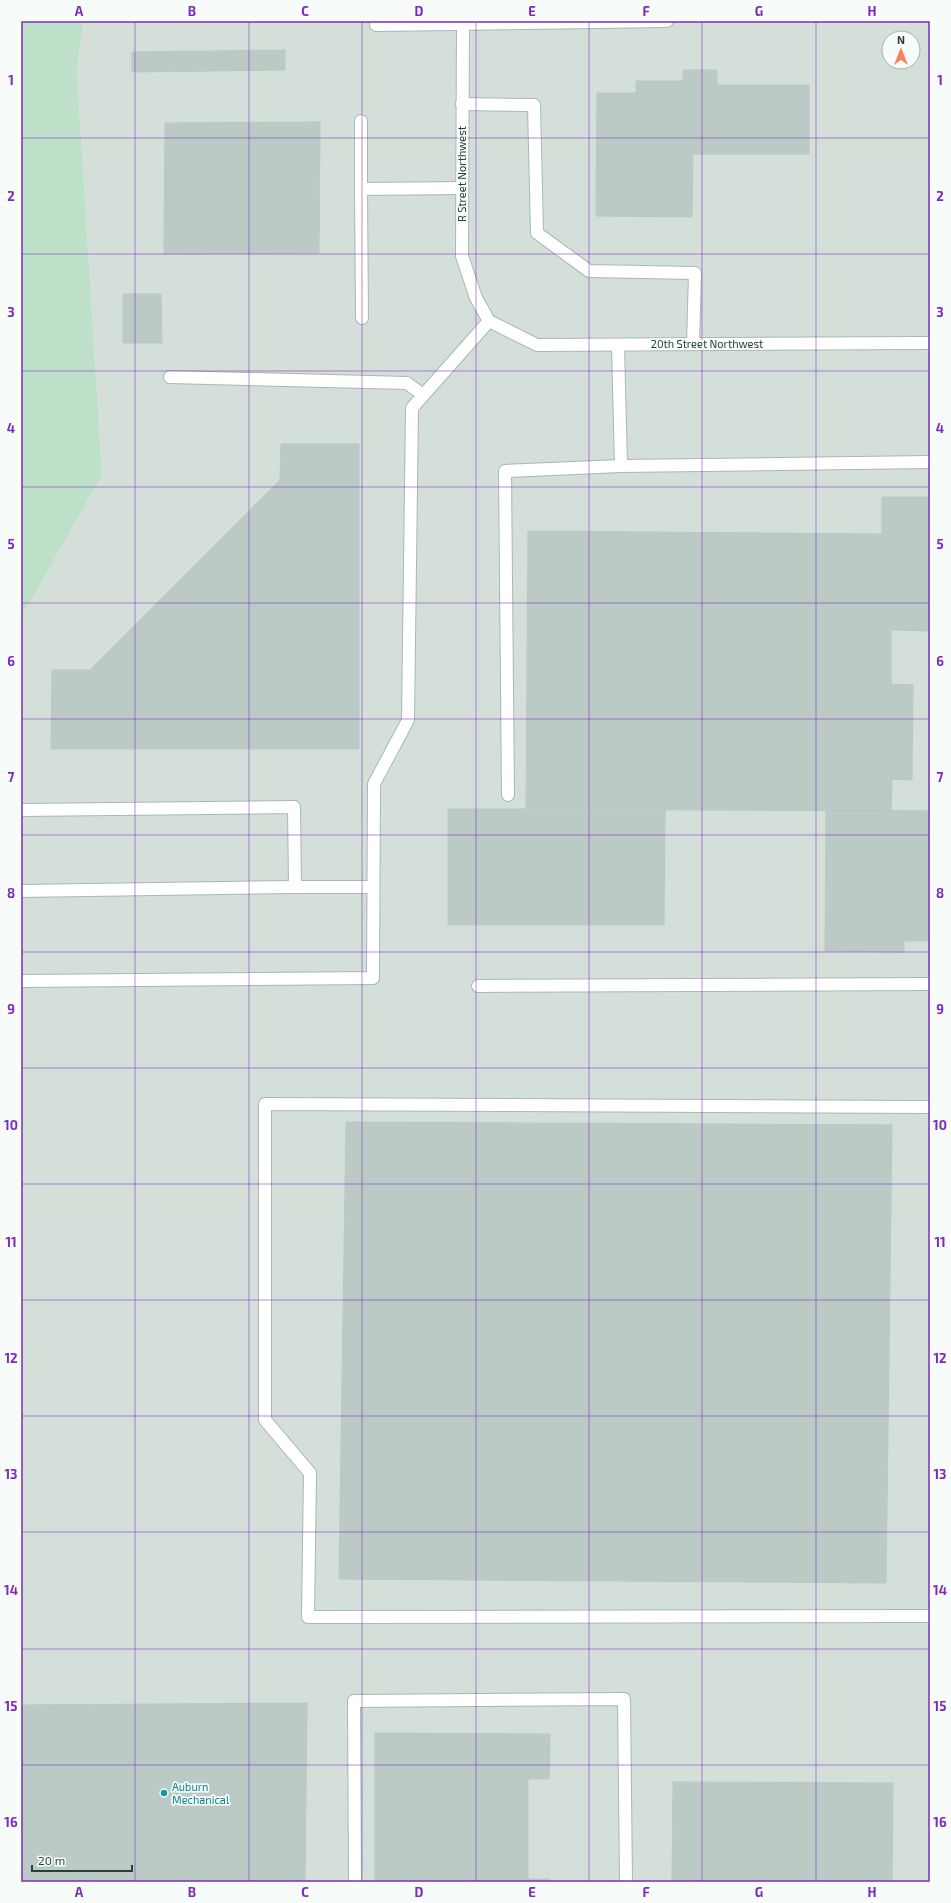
<svg xmlns="http://www.w3.org/2000/svg" width="951" height="1903" viewBox="0 0 951 1903" font-family="'Exo 2',sans-serif">
	<style>
		.built { fill: #d4dfda; fill-rule: evenodd }
		.green { fill: #bfe0c8 }
		.building { fill: #bbcac4; stroke: #b8c9c2 }
		.lines { fill: none; stroke-linecap: round; stroke-linejoin: round }
		.service-casing { stroke: #a8b8b2; stroke-width: 14 }
		.minor-casing { stroke: #a8b8b2; stroke-width: 14 }
		.service { stroke: #fff; stroke-width: 12 }
		.minor { stroke: #fff; stroke-width: 12 }
		.grid { fill: none; stroke: #7b2cbf; stroke-width: 1; stroke-opacity: 0.55 }
		.culture-dot { fill: #0f9aa8; stroke: #f7fbf9; stroke-width: 1.5 }
		.labels { text-anchor: middle; stroke-width: 3.5; stroke-linejoin: round; paint-order: stroke }
		.street-label { font-size: 11px; fill: #24423a; stroke: #f7fbf9 }
		.culture-label { font-size: 11px; fill: #0d838f; stroke: #f7fbf9; text-anchor: start }
		.neatline { fill: none; stroke: #7b2cbf; stroke-width: 1.5 }
		.grid-label { font-size: 13px; text-anchor: middle; font-weight: bold; fill: #7b2cbf }
	</style>
	<rect width="100%" height="100%" fill="#e6efeb"/>
	<!-- built -->
	<path class="built" d="M83,21h847v1861h-909v-1264l81,-143 -25,-403zM889,38h24v24h-24z"/>
	<!-- green -->
	<polygon class="green" points="21,21 83,21 77,72 102,475 21,618"/>
	<!-- building -->
	<g class="building">
		<polygon points="285,50 285,70 132,72 132,52"/>
		<polygon points="683,70 717,70 717,85 809,85 809,154 693,154 692,217 596,216 597,93 636,93 636,81 683,81"/>
		<polygon points="320,122 319,253 164,254 165,123"/>
		<polygon points="123,294 161,294 162,343 123,343"/>
		<polygon points="281,444 359,444 359,749 51,749 52,670 90,670 280,480"/>
		<polygon points="882,497 930,497 930,631 891,630 891,684 913,685 912,780 892,779 891,811 526,809 528,531 882,534"/>
		<polygon points="448,809 665,809 664,925 448,925"/>
		<polygon points="826,810 930,811 930,941 904,941 904,952 825,951"/>
		<polygon points="346,1122 892,1125 886,1583 339,1579"/>
		<polygon points="307,1703 305,1882 21,1882 21,1705"/>
		<polygon points="375,1733 550,1734 549,1779 528,1779 528,1879 549,1879 549,1882 375,1882"/>
		<polygon points="673,1782 893,1783 892,1882 672,1882"/>
	</g>
	<g class="lines">
		<defs>
			<g id="service">
				<polyline points="376,21 376,25 667,21"/>
				<polyline points="462,104 534,105 537,233 589,271 695,273 693,344"/>
				<polyline points="361,121 361,189"/>
				<polyline points="362,318 361,189 462,188"/>
				<polyline points="618,345 621,466 930,462"/>
				<polyline points="170,377 407,383 423,395"/>
				<polyline points="508,795 505,471 621,466"/>
				<polyline points="21,810 294,807 295,887 373,887"/>
				<polyline points="21,891 295,887"/>
				<polyline points="21,981 373,978 374,784 408,720 412,408 489,321"/>
				<polyline points="478,986 930,984"/>
				<polyline points="930,1107 265,1104 265,1420 310,1473 308,1617 930,1616"/>
				<polyline points="355,1882 354,1701 624,1699 626,1882"/>
			</g>
			<polyline id="minor" points="463,21 462,256 476,298 489,321 537,345 930,343"/>
		</defs>
		<!-- service casing -->
		<use href="#service" class="service-casing"/>
		<!-- minor casing -->
		<use href="#minor" class="minor-casing"/>
		<!-- service -->
		<use href="#service" class="service"/>
		<!-- minor -->
		<use href="#minor" class="minor"/>
	</g>
	<!-- grid -->
	<path class="grid" d="M135,21v1861M249,21v1861M362,21v1861M476,21v1861M589,21v1861M702,21v1861M816,21v1861M21,138h909M21,254h909M21,371h909M21,487h909M21,603h909M21,719h909M21,835h909M21,952h909M21,1068h909M21,1184h909M21,1300h909M21,1416h909M21,1532h909M21,1649h909M21,1765h909"/>
	<!-- markers -->
	<circle class="culture-dot" cx="164" cy="1793" r="4"/>
	<g class="labels">
		<!-- street labels -->
		<g class="street-label">
			<text transform="translate(462 174) rotate(-90)" y="4">R Street Northwest</text>
			<text x="707" y="348">20th Street Northwest</text>
		</g>
		<!-- culture labels -->
		<g class="culture-label">
			<text x="172" y="1791">Auburn<tspan x="172" dy="13">Mechanical</tspan></text>
		</g>
	</g>
	<!-- border -->
	<rect width="951" height="1903" fill="none" stroke="#f7fbf9" stroke-width="44"/>
	<!-- north arrow -->
	<g transform="translate(901 50)"><circle r="19" fill="#f7fbf9" stroke="#a3b1ad"/>
	<path d="M0-3L7 15L0 10L-7 15Z" fill="#f4845f"/>
	<text y="-6" font-size="11" font-weight="bold" text-anchor="middle" fill="#24423a">N</text>
	</g>
	<!-- scale -->
	<path d="M32 1865v6h100v-6" fill="none" stroke="#24423a" stroke-width="2"/>
	<text x="38" y="1865" font-size="12" fill="#24423a" stroke="#f7fbf9" stroke-width="3" paint-order="stroke">20 m</text>
	<rect x="22" y="22" width="907" height="1859" class="neatline"/>
	<g class="grid-label">
		<text x="79" y="16">A</text>
		<text x="192" y="16">B</text>
		<text x="305" y="16">C</text>
		<text x="419" y="16">D</text>
		<text x="532" y="16">E</text>
		<text x="646" y="16">F</text>
		<text x="759" y="16">G</text>
		<text x="872" y="16">H</text>
		<text x="11" y="85">1</text>
		<text x="940" y="85">1</text>
		<text x="11" y="201">2</text>
		<text x="940" y="201">2</text>
		<text x="11" y="317">3</text>
		<text x="940" y="317">3</text>
		<text x="11" y="433">4</text>
		<text x="940" y="433">4</text>
		<text x="11" y="549">5</text>
		<text x="940" y="549">5</text>
		<text x="11" y="666">6</text>
		<text x="940" y="666">6</text>
		<text x="11" y="782">7</text>
		<text x="940" y="782">7</text>
		<text x="11" y="898">8</text>
		<text x="940" y="898">8</text>
		<text x="11" y="1014">9</text>
		<text x="940" y="1014">9</text>
		<text x="11" y="1130">10</text>
		<text x="940" y="1130">10</text>
		<text x="11" y="1247">11</text>
		<text x="940" y="1247">11</text>
		<text x="11" y="1363">12</text>
		<text x="940" y="1363">12</text>
		<text x="11" y="1479">13</text>
		<text x="940" y="1479">13</text>
		<text x="11" y="1595">14</text>
		<text x="940" y="1595">14</text>
		<text x="11" y="1711">15</text>
		<text x="940" y="1711">15</text>
		<text x="11" y="1827">16</text>
		<text x="940" y="1827">16</text>
		<text x="79" y="1897">A</text>
		<text x="192" y="1897">B</text>
		<text x="305" y="1897">C</text>
		<text x="419" y="1897">D</text>
		<text x="532" y="1897">E</text>
		<text x="646" y="1897">F</text>
		<text x="759" y="1897">G</text>
		<text x="872" y="1897">H</text>
	</g>
</svg>
